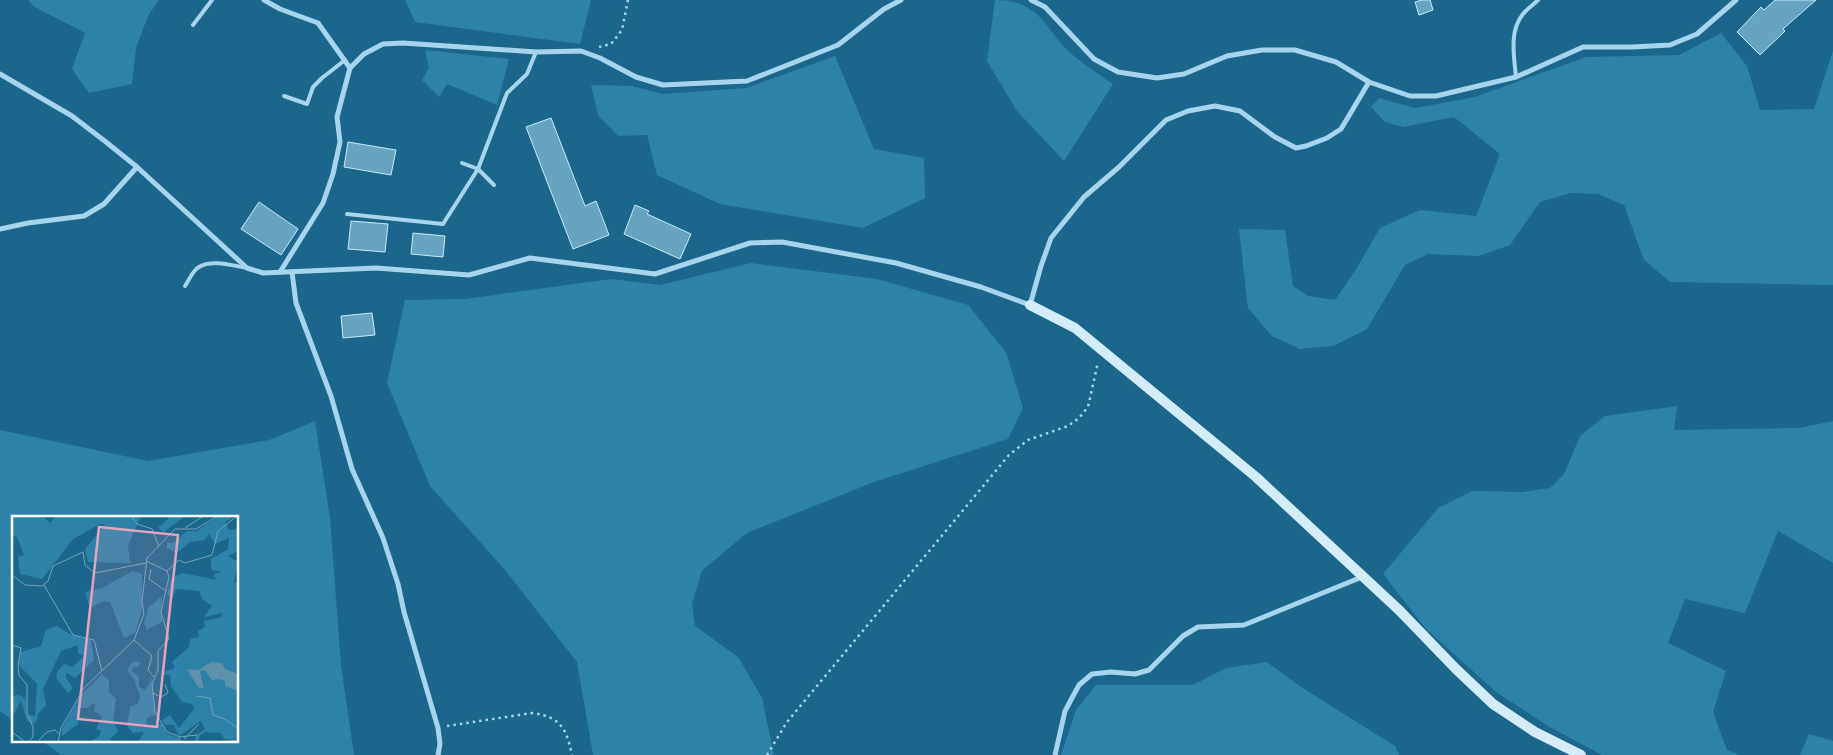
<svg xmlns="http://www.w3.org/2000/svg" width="1833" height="755" viewBox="0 0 1833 755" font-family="'Noto Sans',sans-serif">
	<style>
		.green { fill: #2d82aa }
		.building { fill: #65a4c2; stroke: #ccebfa }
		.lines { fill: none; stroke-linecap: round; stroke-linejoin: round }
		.path { stroke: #a6d6ed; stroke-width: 2.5; stroke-dasharray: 2.5 4; stroke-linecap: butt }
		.lane { stroke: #a6d6ed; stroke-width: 4 }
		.street { stroke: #a6d6ed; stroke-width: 5 }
		.secondary { stroke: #d3ecfa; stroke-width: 10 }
		.inset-road { fill: none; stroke: #76a3ba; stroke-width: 1 }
		.view { fill: #e7a3bd; fill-opacity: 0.15; stroke: #e7a3bd; stroke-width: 2.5 }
		.inset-edge { fill: none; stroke: #fff; stroke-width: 2.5 }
	</style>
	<rect width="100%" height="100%" fill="#1a668c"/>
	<!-- green -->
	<g class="green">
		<polygon points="28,0 159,0 148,16 136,48 132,84 89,93 72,69 85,33 33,6"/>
		<polygon points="405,0 591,0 580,44 415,22"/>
		<path d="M995,0c47,0 50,31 79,56 12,10 26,19 39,28l-49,77 -47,-50 -30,-50z"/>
		<polygon points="1721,33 1747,66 1760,110 1814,109 1833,51 1833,285 1670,282 1644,260 1624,205 1598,194 1571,193 1540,202 1510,245 1479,256 1428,254 1405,265 1367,329 1333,346 1300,349 1272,336 1248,308 1239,229 1285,230 1293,286 1308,296 1335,300 1355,271 1380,228 1420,210 1476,216 1500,154 1454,117 1403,127 1385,122 1371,107 1379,98 1415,108 1475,97 1586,57 1679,55"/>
		<polygon points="425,50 509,59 497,105 447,84 439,97 422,80 429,67"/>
		<polygon points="835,56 874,149 924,158 925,198 863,228 720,204 657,175 647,135 618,136 598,115 591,85 632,86 662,94 746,88"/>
		<polygon points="751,263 877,279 968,305 1006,352 1023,408 1008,439 874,482 747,533 702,571 692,604 695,626 738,657 762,698 774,755 593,755 577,662 505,570 430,486 387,383 405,300 465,299 611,279 660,285"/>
		<polygon points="1677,406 1674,430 1799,428 1833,421 1833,563 1778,531 1745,613 1685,599 1668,643 1726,671 1713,712 1727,750 1740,755 1602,755 1548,726 1496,692 1426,629 1383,574 1438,508 1472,491 1523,492 1550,488 1564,474 1580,436 1605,416"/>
		<polygon points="315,421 330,518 341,665 354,755 61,755 42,741 238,741 238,518 14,518 14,721 0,711 0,430 148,461 269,440"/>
		<polygon points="1267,662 1301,687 1395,746 1399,755 1061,755 1076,710 1096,685 1193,685 1226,668"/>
		<polygon points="1809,734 1833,741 1833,755 1800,755"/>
	</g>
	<!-- building -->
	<g class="building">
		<polygon points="1422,0 1430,0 1433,10 1419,15 1415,2"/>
		<polygon points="1775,0 1816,0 1783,29 1785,31 1760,55 1737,32 1761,7 1764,10"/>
		<polygon points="551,118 585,206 596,201 609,235 573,249 526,127"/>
		<polygon points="348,142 396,150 391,175 344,167"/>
		<polygon points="259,202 298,229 281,255 241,229"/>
		<polygon points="635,205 649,211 647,214 691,234 680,259 624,234"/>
		<polygon points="351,221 388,224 385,252 348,249"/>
		<polygon points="413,233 445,236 443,257 411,254"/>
		<polygon points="372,313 375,335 343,338 341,316"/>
	</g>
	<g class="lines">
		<!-- path -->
		<g class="path">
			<polyline points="599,47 611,44 622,30 628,0"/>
			<path d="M447,726l85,-13c29,4 34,15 40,42"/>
			<polyline points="767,755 787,722 1009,455 1028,440 1068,426 1079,418 1088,407 1098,362"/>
		</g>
		<!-- lane -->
		<g class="lane">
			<polyline points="193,25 212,0"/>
			<path d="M1516,77c-2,-21 -7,-46 7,-63 4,-5 10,-9 15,-14"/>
			<polyline points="284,96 307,104 313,87 322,78 345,60"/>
			<polyline points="462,163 478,169 494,185"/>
			<polyline points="347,214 443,224 478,169 507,93 527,74 536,52"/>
			<path d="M185,286c4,-6 8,-16 14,-19 13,-8 35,-1 48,1"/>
		</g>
		<!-- street -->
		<g class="street">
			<polyline points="264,0 280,9 318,23 350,68"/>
			<polyline points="1031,0 1045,7 1094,59 1118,72 1157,78 1184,74 1227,56 1262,50 1295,50 1336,62 1369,82 1410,96 1436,96 1516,77 1583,47 1632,47 1670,45 1697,34 1736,0"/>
			<polyline points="0,74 72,116 106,142 137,167 247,268 263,273 376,268 469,275 530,258 655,274 750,243 782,242 896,263 981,287 1030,305 1041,266 1051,238 1084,197 1119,167 1166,120 1188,111 1215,106 1240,111 1275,137 1296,148 1306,146 1327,138 1341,129 1369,82"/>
			<polyline points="0,229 28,223 84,216 104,204 137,167"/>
			<polyline points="280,272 323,203 333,174 340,142 337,117 350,68 364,54 383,44 403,43 536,52 581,51 600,58 636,77 663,85 747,81 838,45 884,9 901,0"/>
			<polyline points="292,272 296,303 331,396 352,469 383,538 398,584 404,612 438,728 440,744 438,755"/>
			<polyline points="1055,755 1065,711 1079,685 1092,674 1111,672 1135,674 1149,670 1183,636 1198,627 1244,625 1362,577"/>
		</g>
		<!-- secondary -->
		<polyline class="secondary" points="1030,305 1075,328 1256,477 1399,610 1456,669 1493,704 1535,732 1581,755"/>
	</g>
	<!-- overview -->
	<g transform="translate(12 516)">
		<rect width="226" height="226" fill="#1a668c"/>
		<path d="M0,0h30l8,7 6,-7h85l-13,29 2,18 -42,-1 -3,-13 20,-24 -5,-1 -27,15 -31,40 -22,-5 -2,-17 6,-2 -7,-18 -5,-2zM159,0h14l-21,16 -6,-4zM208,0h15l-10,6 4,8 9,-1v22l-10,5 10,6 -4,21 4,-1v157h-14l-3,-6 -16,-1 -6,4v6h-4l1,-7 9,-6 -4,-8 -22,15 -5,-11h-9l-3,-5 8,-5 9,13 15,-19 -2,-5 -10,-2 -11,-16 -1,-11h-6l-1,-3 12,-4 -3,-6 17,-15 1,-8 9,-2 -1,-6 7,-4 -1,-6 18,-4v-4l-18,4 8,-11 -10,-7 -3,-8 -23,-2 -3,8 -6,-2 4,-17 12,-5 33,7 -2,-6 9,-2 -12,-2v-11l17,-10 1,-11 -14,6 -6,-10 -4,6 -15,2 -13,11 -10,-5v-5h6l14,-12h9zM121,55l9,3v37l-7,22 -11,5 -14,-36 -6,-1 -14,7 -5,-16 17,-4zM150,80v26l-15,8 -3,-7 4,-15zM44,110l16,9 19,5 3,20 -19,18 -8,-5 -2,3 8,12 -5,5 -12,-15 1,-6 7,-8 8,3 12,-11 -6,-3v-8l-17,6 -18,38 3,16 -9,10 1,3 -4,6 -7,-3 -6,-20 -9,16v-21l6,-1 7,3 2,17 8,1 2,-32 -18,-19 2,-13 20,-6 5,-16zM120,146h8l-1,5h-6l-1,4 7,6v10l6,3 7,-12 3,37 -8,3 -1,6 9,4 6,-5 6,11 12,4 -1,4h-40l6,-10 -11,1 -6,-7 3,-19 8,-4 2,-6 -6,-18 -7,-8zM90,158l7,6v12l7,7 -3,20 5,12 -8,8 3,3h-24l10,-6 2,-5 -5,-2 6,-13 -8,-5 2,-6 -4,-2 -4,5h-8l-2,16 -16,12v-7l19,-34z" fill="#2d82aa"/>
		<path d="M199,146l11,1 3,6 13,5v17l-13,-5v-5l-5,-2 -8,1 -7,-10 -5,1 4,18 -6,-2 -11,-18 12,1z" fill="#5e91ac"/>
		<path class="inset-road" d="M119,0l6,8 15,5 7,18M173,12l18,-12M134,45l21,10M139,53l-2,10 17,12M155,55l2,6 -8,35 8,27 -11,12v19l-6,14 3,28 12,20 13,5 -1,5M155,55l12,-11 6,3 27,-8 6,-24 19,-15M0,59l13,10 17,1 6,-5 5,-15 30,-14 2,13 10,8 51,-10M32,69l29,50 21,5 8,31M122,124l18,16 -4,14 6,7M0,129l9,3 -3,17 1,10 8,10v28l6,14v10l-5,5M141,177l8,4 7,-4 -3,-9M184,180l14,2 3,17 12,4 14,10M0,216l13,10M168,221l17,-2M172,223l15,-15M27,224l8,-8 8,-2 4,4M46,226l3,-14 23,-40 50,-48 10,-26 -2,-13 5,-43 28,-29h21l22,-13M205,226l22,-2"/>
		<path class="view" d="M87,11l79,8 -21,192 -79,-8z"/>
		<rect width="226" height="226" class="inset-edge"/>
	</g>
</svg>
